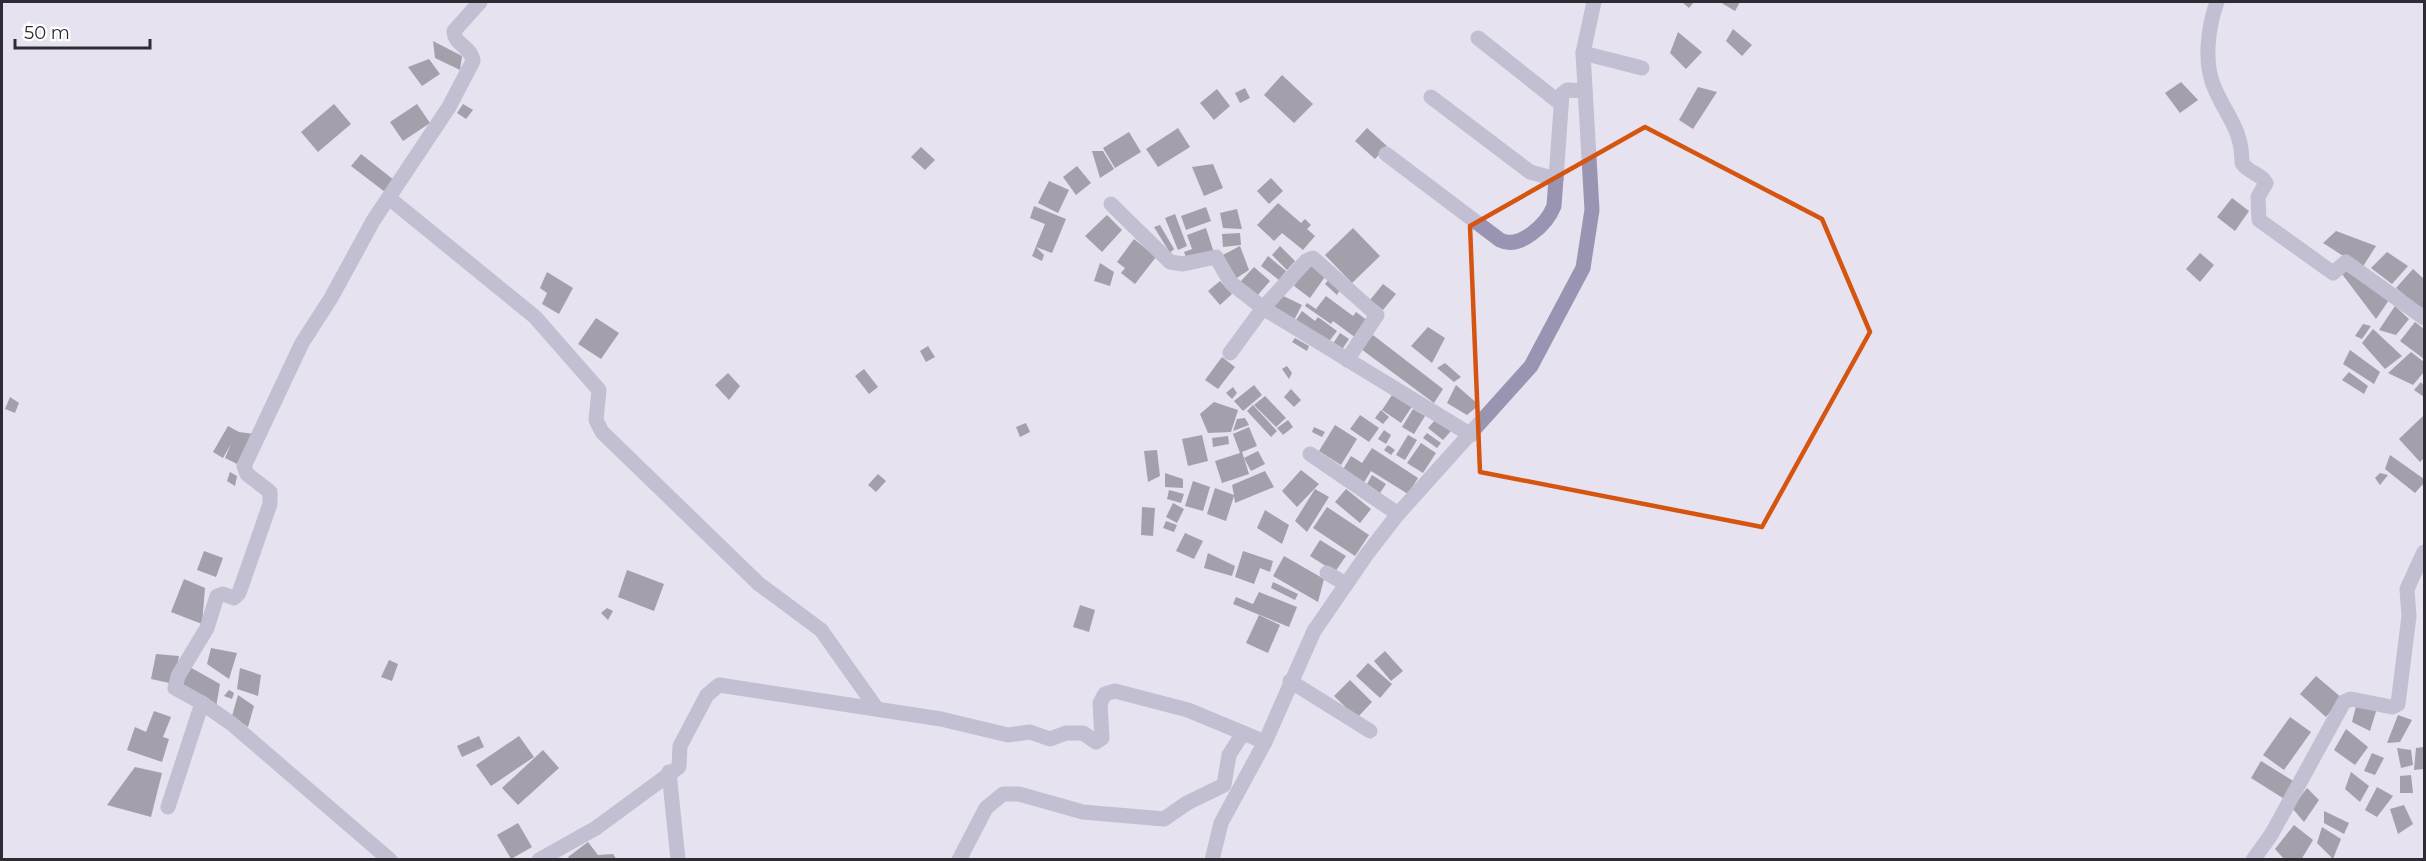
<svg xmlns="http://www.w3.org/2000/svg" width="2426" height="861" viewBox="0 0 2426 861" font-family="Montserrat,sans-serif">
	<style>
		.building { fill: #524f5a }
		.lines { fill: none; stroke-linecap: round; stroke-linejoin: round }
		.minor { stroke: #9894b2; stroke-width: 15 }
		.marked { fill: none; stroke: #d55410; stroke-width: 4.5; stroke-linejoin: round }
	</style>
	<rect width="100%" height="100%" fill="#e6e2ef"/>
	<!-- building -->
	<g class="building">
		<polygon points="1682,2 1694,2 1689,8"/>
		<polygon points="1720,2 1740,2 1735,11"/>
		<polygon points="1733,29 1752,45 1742,56 1726,41"/>
		<polygon points="1678,32 1702,52 1686,69 1670,53"/>
		<polygon points="433,41 462,56 460,70 435,58"/>
		<polygon points="429,59 440,74 422,86 408,67"/>
		<polygon points="1282,75 1313,104 1294,123 1264,95"/>
		<polygon points="2181,82 2198,100 2180,113 2165,93"/>
		<polygon points="1698,87 1717,92 1693,129 1679,120"/>
		<polygon points="1245,88 1250,98 1240,103 1235,93"/>
		<polygon points="1217,89 1230,106 1214,120 1200,103"/>
		<polygon points="334,104 351,124 318,152 301,132"/>
		<polygon points="417,104 430,123 403,141 390,122"/>
		<polygon points="463,104 473,110 466,119 457,113"/>
		<polygon points="1178,128 1190,147 1158,167 1146,149"/>
		<polygon points="1367,128 1387,146 1375,159 1355,141"/>
		<polygon points="1129,132 1141,152 1115,168 1103,148"/>
		<polygon points="921,147 935,160 925,170 911,157"/>
		<polygon points="1092,151 1103,151 1114,169 1100,178"/>
		<polygon points="361,154 394,180 385,192 351,166"/>
		<polygon points="1213,164 1223,188 1204,196 1192,167"/>
		<polygon points="1077,166 1091,183 1076,195 1063,177"/>
		<polygon points="1271,178 1283,191 1269,204 1257,191"/>
		<polygon points="1049,181 1069,190 1058,213 1038,203"/>
		<polygon points="2232,198 2249,211 2235,231 2217,217"/>
		<polygon points="1278,203 1301,223 1305,219 1311,225 1307,229 1315,236 1303,250 1282,233 1274,241 1257,225"/>
		<polygon points="1034,206 1066,219 1052,253 1036,247 1044,255 1042,261 1032,256 1045,224 1030,218"/>
		<polygon points="1206,207 1211,221 1186,230 1181,216"/>
		<polygon points="1237,209 1242,229 1223,228 1220,213"/>
		<polygon points="1175,214 1187,246 1178,250 1165,218"/>
		<polygon points="1107,215 1122,230 1102,252 1085,236"/>
		<polygon points="1160,225 1174,249 1170,253 1154,227"/>
		<polygon points="1206,228 1214,253 1188,262 1184,252 1192,249 1187,235"/>
		<polygon points="1353,228 1380,256 1352,283 1325,255"/>
		<polygon points="2336,231 2376,246 2362,268 2323,243"/>
		<polygon points="1240,233 1241,245 1223,247 1222,234"/>
		<polygon points="1134,239 1156,257 1135,284 1121,273 1125,268 1117,262"/>
		<polygon points="1240,246 1249,270 1232,281 1219,257"/>
		<polygon points="1280,246 1295,261 1287,270 1272,255"/>
		<polygon points="2387,252 2408,266 2392,284 2371,268"/>
		<polygon points="2200,253 2214,265 2200,282 2186,269"/>
		<polygon points="1268,256 1286,271 1279,280 1261,266"/>
		<polygon points="1310,262 1327,274 1310,298 1294,286"/>
		<polygon points="1100,263 1114,272 1110,286 1094,281"/>
		<polygon points="1254,267 1270,281 1257,296 1240,282"/>
		<polygon points="2413,269 2424,279 2424,311 2396,288"/>
		<polygon points="2346,271 2389,300 2376,319 2342,274"/>
		<polygon points="547,272 573,288 559,314 542,304 547,293 540,288"/>
		<polygon points="1330,278 1341,288 1337,295 1325,284"/>
		<polygon points="1220,281 1232,294 1220,305 1208,291"/>
		<polygon points="1383,284 1396,294 1383,310 1370,300"/>
		<polygon points="1279,294 1302,305 1294,320 1272,309"/>
		<polygon points="1326,296 1353,316 1356,312 1368,321 1356,338 1333,321 1331,324 1305,306 1307,303 1316,309"/>
		<polygon points="2395,306 2409,319 2396,335 2379,330"/>
		<polygon points="1302,311 1315,321 1318,317 1337,331 1327,344 1296,320"/>
		<polygon points="596,318 619,333 601,359 578,344"/>
		<polygon points="2415,322 2424,329 2424,359 2400,341"/>
		<polygon points="2363,324 2371,326 2362,339 2355,336"/>
		<polygon points="1428,327 1445,338 1432,363 1411,346"/>
		<polygon points="2373,329 2402,356 2385,369 2362,343"/>
		<polygon points="1340,333 1349,339 1341,351 1332,345"/>
		<polygon points="1373,335 1443,389 1434,403 1361,349"/>
		<polygon points="1295,338 1309,346 1307,351 1292,342"/>
		<polygon points="928,346 935,357 926,362 920,351"/>
		<polygon points="2350,350 2380,372 2374,384 2343,364"/>
		<polygon points="2411,352 2424,362 2424,372 2413,385 2388,373"/>
		<polygon points="1222,357 1235,367 1218,389 1205,380"/>
		<polygon points="1445,363 1461,377 1454,382 1437,368"/>
		<polygon points="1287,366 1292,373 1289,379 1282,369"/>
		<polygon points="864,369 878,387 869,394 855,376"/>
		<polygon points="2349,372 2368,386 2364,394 2342,380"/>
		<polygon points="728,373 740,386 729,400 715,385"/>
		<polygon points="2421,382 2424,386 2424,397 2414,390"/>
		<polygon points="1254,385 1262,395 1243,411 1234,401"/>
		<polygon points="1456,385 1479,405 1467,415 1447,403"/>
		<polygon points="1233,387 1237,393 1232,399 1226,393"/>
		<polygon points="1291,389 1301,400 1294,407 1284,397"/>
		<polygon points="1394,392 1413,405 1401,423 1382,410"/>
		<polygon points="1265,396 1286,418 1276,427 1254,405"/>
		<polygon points="10,397 19,403 15,413 5,409"/>
		<polygon points="1214,402 1238,410 1231,432 1208,433 1200,414"/>
		<polygon points="1253,405 1277,431 1271,437 1247,411"/>
		<polygon points="1413,409 1425,416 1414,434 1402,427"/>
		<polygon points="1381,410 1389,417 1383,424 1375,418"/>
		<polygon points="1360,415 1379,428 1369,442 1350,429"/>
		<polygon points="2424,415 2424,458 2420,462 2399,439"/>
		<polygon points="1245,418 1249,425 1233,431 1237,419"/>
		<polygon points="1436,419 1451,431 1443,440 1428,428"/>
		<polygon points="1288,420 1293,427 1283,435 1277,428"/>
		<polygon points="1026,423 1030,432 1020,437 1016,427"/>
		<polygon points="1335,425 1357,439 1341,465 1319,451"/>
		<polygon points="228,426 239,432 254,434 237,464 225,458 231,444 223,458 213,452"/>
		<polygon points="1249,427 1257,446 1242,452 1249,474 1222,483 1215,461 1240,453 1233,434"/>
		<polygon points="1314,427 1325,432 1322,437 1312,432"/>
		<polygon points="1384,430 1391,435 1386,444 1378,439"/>
		<polygon points="1427,433 1441,443 1437,448 1423,438"/>
		<polygon points="1202,435 1208,461 1188,466 1182,439"/>
		<polygon points="1408,435 1417,440 1405,460 1396,455"/>
		<polygon points="1228,436 1229,444 1213,447 1212,438"/>
		<polygon points="1421,443 1436,453 1423,473 1407,463"/>
		<polygon points="1388,445 1395,450 1391,455 1384,450"/>
		<polygon points="1372,448 1418,478 1408,494 1371,471 1363,484 1342,471 1351,456 1362,463"/>
		<polygon points="1157,450 1160,476 1148,482 1144,451"/>
		<polygon points="1258,451 1265,464 1251,471 1244,458"/>
		<polygon points="2390,455 2424,479 2424,483 2415,493 2385,469"/>
		<polygon points="1301,470 1319,484 1297,507 1282,491"/>
		<polygon points="1265,471 1274,487 1235,503 1234,496 1226,521 1207,514 1215,488 1234,495 1232,485"/>
		<polygon points="230,472 237,476 235,486 227,481"/>
		<polygon points="1165,473 1183,479 1183,488 1165,487"/>
		<polygon points="2380,473 2388,475 2380,485 2375,478"/>
		<polygon points="878,474 886,481 876,492 868,485"/>
		<polygon points="1372,475 1386,484 1380,493 1367,484"/>
		<polygon points="1193,481 1210,487 1203,511 1185,506"/>
		<polygon points="1315,489 1329,497 1307,532 1295,521"/>
		<polygon points="1346,489 1371,509 1360,523 1335,502"/>
		<polygon points="1169,490 1184,494 1181,503 1167,499"/>
		<polygon points="1173,503 1184,509 1177,523 1166,517"/>
		<polygon points="1142,507 1155,508 1153,536 1141,535"/>
		<polygon points="1327,507 1369,535 1355,556 1313,528"/>
		<polygon points="1265,510 1289,525 1282,544 1257,528"/>
		<polygon points="1166,521 1177,525 1174,532 1163,528"/>
		<polygon points="1185,533 1203,541 1194,559 1176,551"/>
		<polygon points="1320,540 1346,556 1335,572 1310,556"/>
		<polygon points="204,551 223,558 216,577 197,570"/>
		<polygon points="1243,551 1273,561 1270,572 1260,568 1254,584 1235,577"/>
		<polygon points="1208,553 1235,566 1232,576 1204,568"/>
		<polygon points="1284,556 1324,579 1318,602 1273,576"/>
		<polygon points="627,570 664,584 654,611 618,597"/>
		<polygon points="184,579 205,588 202,624 171,612"/>
		<polygon points="1273,582 1298,594 1295,600 1271,588"/>
		<polygon points="1259,592 1297,607 1289,627 1233,604 1236,597 1253,604"/>
		<polygon points="1080,605 1095,610 1089,632 1073,627"/>
		<polygon points="607,608 613,611 608,620 601,613"/>
		<polygon points="1259,615 1280,625 1268,653 1246,643"/>
		<polygon points="211,648 237,653 229,679 207,664"/>
		<polygon points="1385,651 1403,671 1391,681 1374,661"/>
		<polygon points="156,654 179,656 174,684 151,679"/>
		<polygon points="389,660 398,664 392,681 381,677"/>
		<polygon points="1368,663 1392,684 1380,698 1356,676"/>
		<polygon points="188,666 220,684 216,707 178,685"/>
		<polygon points="240,668 261,675 258,696 237,689"/>
		<polygon points="2316,676 2342,698 2326,717 2300,694"/>
		<polygon points="1350,680 1372,702 1357,718 1334,696"/>
		<polygon points="229,690 234,693 232,699 224,696"/>
		<polygon points="238,695 254,706 248,727 232,716"/>
		<polygon points="2356,706 2377,708 2370,731 2352,722"/>
		<polygon points="154,711 171,717 163,737 169,739 162,762 127,750 135,727 146,732"/>
		<polygon points="2398,715 2412,720 2400,742 2387,743"/>
		<polygon points="2290,717 2311,732 2284,770 2263,755"/>
		<polygon points="2346,729 2368,747 2355,765 2334,750"/>
		<polygon points="479,736 484,747 462,757 457,746"/>
		<polygon points="519,736 534,757 491,786 476,765"/>
		<polygon points="2424,747 2424,769 2414,770 2416,748"/>
		<polygon points="2397,748 2411,750 2413,765 2401,768"/>
		<polygon points="543,750 559,768 518,805 502,788"/>
		<polygon points="2372,753 2384,758 2375,775 2364,771"/>
		<polygon points="2261,761 2295,782 2286,800 2251,778"/>
		<polygon points="135,767 162,773 151,817 107,805"/>
		<polygon points="2351,772 2369,786 2360,802 2345,789"/>
		<polygon points="2411,775 2413,793 2400,793 2400,776"/>
		<polygon points="2377,787 2393,796 2377,817 2365,810"/>
		<polygon points="2307,788 2319,800 2304,822 2292,808"/>
		<polygon points="2404,805 2413,824 2398,834 2390,809"/>
		<polygon points="2324,811 2349,823 2344,834 2324,823"/>
		<polygon points="518,823 532,847 511,859 497,835"/>
		<polygon points="2294,825 2313,840 2301,860 2285,860 2275,849"/>
		<polygon points="2322,827 2341,839 2333,859 2317,843"/>
		<polygon points="588,842 598,855 613,854 617,860 570,860 568,857"/>
	</g>
	<g class="lines">
		<!-- minor -->
		<g class="minor">
			<path d="M2217,2c-9,25 -14,62 -2,87 13,30 27,40 27,74 6,10 19,10 24,20l-8,14 1,23 74,53 13,-11 78,56"/>
			<polyline points="1478,38 1560,103"/>
			<polyline points="1583,53 1642,68"/>
			<polyline points="1431,97 1530,172 1556,179"/>
			<path d="M1386,154l114,86c20,10 47,-16 54,-34l8,-112 5,-4 18,1"/>
			<polyline points="389,198 535,317 599,390 596,420 602,432 759,584 821,630 877,709"/>
			<polyline points="1111,204 1170,262 1183,264 1216,257 1231,283 1263,308 1471,435"/>
			<polyline points="1230,353 1263,308 1306,261 1313,258 1377,315 1347,360"/>
			<polyline points="1310,454 1398,514"/>
			<polyline points="1327,573 1346,584"/>
			<polyline points="1290,681 1370,731"/>
			<polyline points="669,772 678,860"/>
			<polyline points="168,807 202,703"/>
			<path d="M390,860l-158,-136 -30,-21 -27,-15 3,-12 29,-48 10,-32 6,-2 11,4 5,-5 31,-89v-12l-23,-18 -3,-8 58,-123 29,-45 42,-77 76,-114 24,-46c-2,-15 -19,-16 -19,-30l26,-29"/>
			<polyline points="539,860 596,828 679,767 680,746 707,695 719,685 941,719 1008,735 1030,732 1050,739 1066,733 1083,733 1096,742 1102,738 1100,703 1105,694 1115,691 1188,710 1265,742"/>
			<polyline points="959,860 986,808 1003,794 1019,794 1083,812 1164,819 1187,803 1224,785 1229,755 1243,733"/>
			<polyline points="1212,860 1221,823 1265,742 1314,631 1367,554 1398,514 1531,366 1583,268 1592,210 1583,53 1594,2"/>
			<polyline points="2253,860 2271,835 2344,702 2351,699 2392,707 2398,704 2409,616 2407,589 2424,552"/>
		</g>
	</g>
	<!-- marked area -->
	<path d="M0 0H2426V861H0ZM1645,127l177,92 48,113 -108,195 -282,-55 -10,-246z" fill="#e6e2ef" fill-opacity=".55" fill-rule="evenodd"/>
	<path class="marked" d="M1645,127l177,92 48,113 -108,195 -282,-55 -10,-246z"/>
	<!-- border -->
	<rect width="2426" height="861" fill="none" stroke="#2e2c32" stroke-width="6"/>
	<!-- scale -->
	<path d="M15 39v9h135v-9" fill="none" stroke="#2e2c32" stroke-width="3"/>
	<text x="24" y="39" font-size="18" fill="#2e2c32" stroke="#ffffff" stroke-width="4.5" paint-order="stroke">50 m</text>
</svg>
